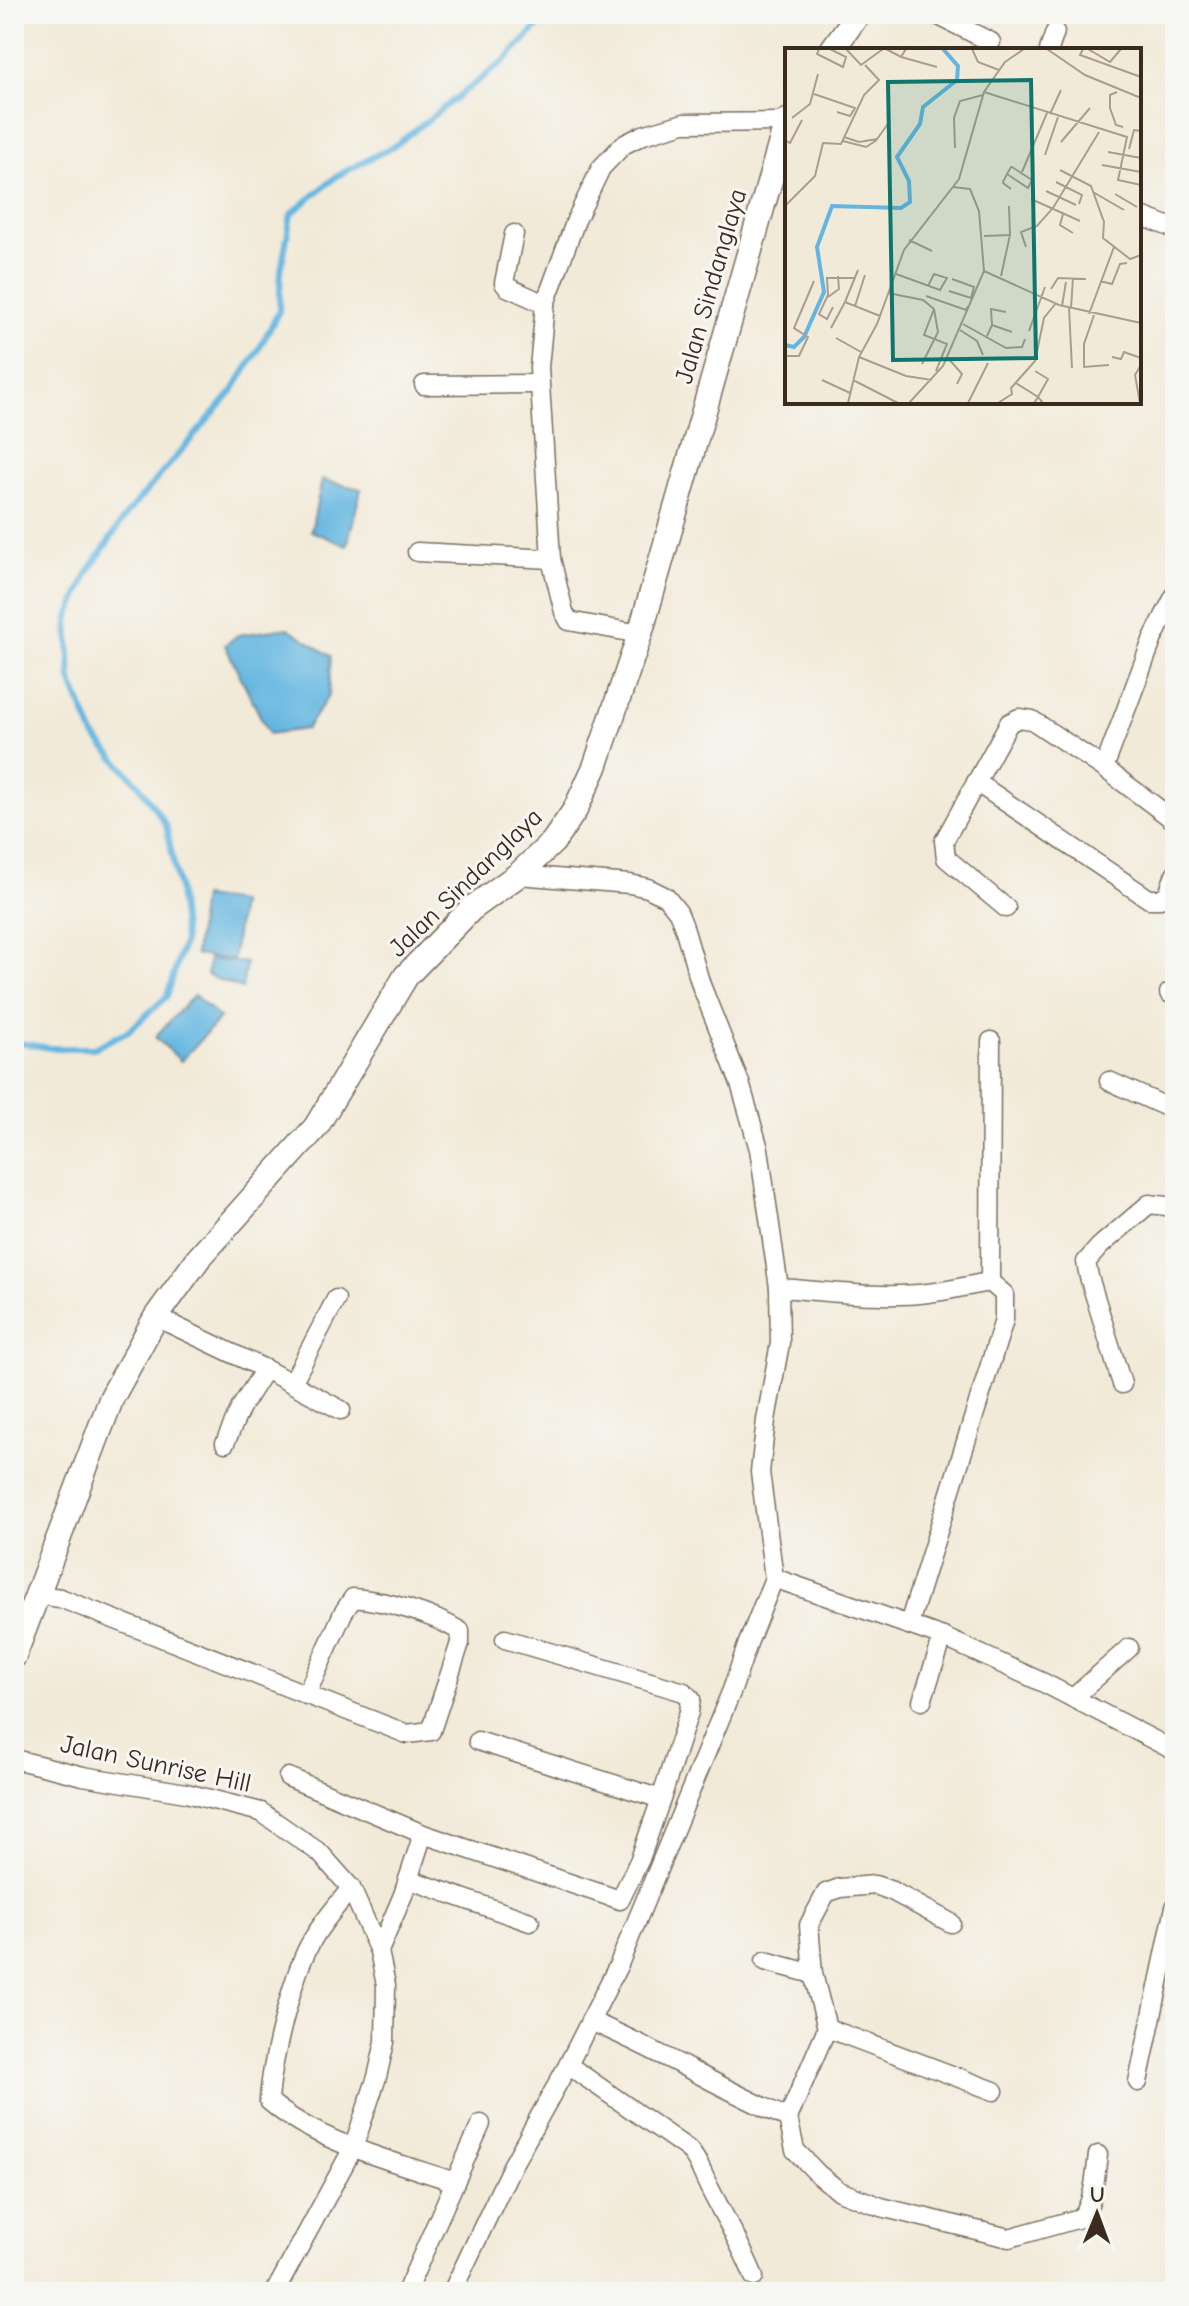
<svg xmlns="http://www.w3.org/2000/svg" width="1189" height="2306" viewBox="0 0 1189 2306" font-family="'Comic Neue',sans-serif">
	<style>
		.water { fill: #64b6e0; stroke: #50707f; stroke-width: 2 }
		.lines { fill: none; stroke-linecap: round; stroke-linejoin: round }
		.stream { stroke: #64b6e0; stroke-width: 6 }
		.minor-casing { stroke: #7b6d5f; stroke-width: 21 }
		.tertiary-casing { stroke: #7b6d5f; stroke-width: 27 }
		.minor { stroke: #fff; stroke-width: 18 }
		.tertiary { stroke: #fff; stroke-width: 24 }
		.labels { text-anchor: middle; stroke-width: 6; stroke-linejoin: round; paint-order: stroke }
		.street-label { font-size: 26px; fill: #3b2a1e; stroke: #f6f6f2 }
		.inset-river { fill: none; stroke: #64b6e0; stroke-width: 4 }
		.inset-road { fill: none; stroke: #a99d8e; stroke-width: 2 }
		.view { fill: #0f766e; fill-opacity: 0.15; stroke: #0f766e; stroke-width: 4 }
		.inset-edge { fill: none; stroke: #3b2a1e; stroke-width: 4 }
	</style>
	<rect width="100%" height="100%" fill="#f6f6f2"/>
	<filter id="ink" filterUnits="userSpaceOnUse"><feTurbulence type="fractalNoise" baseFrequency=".0125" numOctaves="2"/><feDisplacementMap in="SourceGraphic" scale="16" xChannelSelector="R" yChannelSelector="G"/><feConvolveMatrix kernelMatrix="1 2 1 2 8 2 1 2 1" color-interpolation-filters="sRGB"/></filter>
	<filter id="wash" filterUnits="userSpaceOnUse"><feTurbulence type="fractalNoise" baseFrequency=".006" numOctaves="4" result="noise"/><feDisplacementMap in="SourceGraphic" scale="32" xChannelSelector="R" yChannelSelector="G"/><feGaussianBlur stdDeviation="1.8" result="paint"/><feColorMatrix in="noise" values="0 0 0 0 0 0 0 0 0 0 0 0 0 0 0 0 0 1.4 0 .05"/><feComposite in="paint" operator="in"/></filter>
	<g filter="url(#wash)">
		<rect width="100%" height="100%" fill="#f2ead8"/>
		<!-- water -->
		<g class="water">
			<polygon points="322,480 361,489 347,546 311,531"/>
			<polygon points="288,628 331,656 329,695 306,729 269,734 225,645 238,635"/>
			<polygon points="202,897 240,902 233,960 195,955"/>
			<polygon points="209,959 246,963 242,989 207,975"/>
			<polygon points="194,995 220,1018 181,1061 155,1037"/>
		</g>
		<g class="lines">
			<!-- stream -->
			<polyline class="stream" points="14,1042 50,1048 94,1048 130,1030 167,996 184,941 179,889 166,825 139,785 94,736 71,680 68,620 87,574 126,515 232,392 259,349 279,311 281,271 291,214 337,176 397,144 504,61 550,14"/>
		</g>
	</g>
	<g filter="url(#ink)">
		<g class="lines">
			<defs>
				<g id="minor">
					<polyline points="935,14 991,42"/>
					<polyline points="1049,50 1055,32"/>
					<polyline points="1139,215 1175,229"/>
					<polyline points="514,234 504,283 507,287 545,304"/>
					<polyline points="424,385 538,384"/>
					<polyline points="417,552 551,559"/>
					<polyline points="640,634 569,621 564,612 551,559 539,368 545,304 576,220 601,168 623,145 643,135 684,123 786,122"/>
					<polyline points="1104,768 1153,638 1175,595"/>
					<polyline points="976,782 1149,899 1160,899 1168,894 1175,874"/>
					<polyline points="1006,908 946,858 944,841 1009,723 1019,718 1032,720 1104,768 1175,821"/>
					<polyline points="1169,993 1175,996"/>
					<polyline points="1109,1081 1171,1109 1175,1105"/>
					<path d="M779,1288c48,3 101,11 149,5 21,-2 41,-8 62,-11l1,-241"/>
					<polyline points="156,1317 265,1369 341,1410"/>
					<polyline points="292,1383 336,1299"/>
					<polyline points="1122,1384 1089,1277 1086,1262 1100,1246 1149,1204 1175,1207"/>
					<polyline points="225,1443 241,1407 265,1369"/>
					<polyline points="774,1578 943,1637 1044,1683 1175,1751"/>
					<path d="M39,1595l21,3 347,136 24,-3 29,-88v-12c-30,-18 -73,-30 -107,-33l-10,15 -37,82"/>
					<polyline points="909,1624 1004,1320 1004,1294 990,1282"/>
					<polyline points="1073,1698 1129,1648"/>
					<polyline points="922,1701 943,1637"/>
					<polyline points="478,1741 661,1799 689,1712 691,1699 684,1692 505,1639"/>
					<polyline points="14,1759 83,1776 186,1793 261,1812 320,1853 351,1888 379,1951 386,1985 385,2042 377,2077 353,2148 275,2292"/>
					<polyline points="288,1777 423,1834 620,1900 640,1859 661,1799"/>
					<polyline points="408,1879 530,1922"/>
					<path d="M351,1888c-14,18 -30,35 -41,56 -18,32 -39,120 -41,157 47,41 126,61 186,81l-49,110"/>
					<polyline points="379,1951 403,1895 423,1834"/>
					<polyline points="765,1961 813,1974"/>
					<path d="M590,2021c68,28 130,68 198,97l7,32 23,24 21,17 42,16 128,31 71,-20c15,-15 15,-43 18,-63"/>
					<polyline points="827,2028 813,1974 809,1925 826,1893 840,1888 875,1885 892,1891 951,1923"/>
					<path d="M568,2065l120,84c11,12 14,24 21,38 15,30 33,59 45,90"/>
					<polyline points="1138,2082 1175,1907"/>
					<polyline points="788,2118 827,2028 994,2091"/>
					<polyline points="455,2182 481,2124"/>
					<polyline points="452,2292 512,2166 568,2065 619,1964 732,1690 748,1643 774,1578 760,1472 766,1420 780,1343 779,1288 759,1149 740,1083 701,985 683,924 678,912 666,897 648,888 630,884 518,875"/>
				</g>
				<g id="tertiary">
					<polyline points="832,50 858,14"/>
					<polyline points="14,1656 112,1397 156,1317 198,1259 316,1127 406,976 471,909 518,875 553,842 575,810 595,767 640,634 787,121"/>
				</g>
			</defs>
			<!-- minor casing -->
			<use href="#minor" class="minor-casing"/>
			<!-- tertiary casing -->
			<use href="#tertiary" class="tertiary-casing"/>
			<!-- minor -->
			<use href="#minor" class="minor"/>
			<!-- tertiary -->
			<use href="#tertiary" class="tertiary"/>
		</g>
	</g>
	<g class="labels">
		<!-- street labels -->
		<g class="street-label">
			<text transform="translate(710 286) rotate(-74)" y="9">Jalan Sindanglaya</text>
			<text transform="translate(465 882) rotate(-44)" y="9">Jalan Sindanglaya</text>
			<text transform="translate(156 1763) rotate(12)" y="9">Jalan Sunrise Hill</text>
		</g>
	</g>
	<!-- overview -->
	<g transform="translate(785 48)">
		<rect width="356" height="356" fill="#f2ead8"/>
		<path class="inset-river" d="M0,297l9,2 10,-10 20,-45 -7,-45 15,-41 69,2 9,-6 -1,-21 -12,-24 23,-33 3,-17 34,-27 1,-14 -15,-17"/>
		<path class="inset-road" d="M34,1l-2,5 26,13 3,-10 -16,-8M61,1l15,16 22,-16M101,1l15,8 5,-8M187,1l6,13 21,8M262,1l38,26 56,23M298,1l-3,6 61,22M303,1l22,13 11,-13M116,9l36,10M199,44l143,45 -9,43 23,5M332,44l-7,3v13l6,17 7,2M29,46l41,14 -5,8 -13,-4M265,66l11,-24M7,70l18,-14 8,-30M59,89l15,5 18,-3 13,-18M0,92l5,3 12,-23M58,93l23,6 11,-7M276,94l29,-34M170,100l-1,-30 6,-17 23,-6M344,101l5,-19 7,1M323,104l33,6M260,107l13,-38M317,117l39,7M275,122l31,16 13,36 -1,16 27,21 11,-4M237,124l25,-59M222,126l21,14 4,-8 -20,-13h-1l-4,7 -4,8v1l8,6M271,134l26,13 -3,9M261,143l30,14M308,144l31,18M330,146l22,13M246,151l49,22M0,158l30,-30 8,-33 18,1 23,-49 15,-15 -14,-15M278,166l-3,11 13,8M199,188l26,-1 -1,-29M124,192l23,11M241,199l-5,-15 16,-6 16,-18 46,-76M199,223l75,34 82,18M111,226l44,16 7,-12 -13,-4 -6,12M216,228l9,-41M315,233l12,3 8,-20 7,-1M266,241l7,-11 28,1M164,243l22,7 3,-11 -22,-8M103,245l35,7 11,9 4,23 -16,32M141,248l40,14 2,-4M43,249l11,-8 -1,-13M60,254l13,-32M70,258l10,-31M277,258l4,-24M48,259l-6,12 -8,-5 9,-19 -1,-17h28M284,260l3,60M286,260l2,-30M149,261l-10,26 23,9 -11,27M304,266l25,-67M309,267l-10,29v23l25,-2M178,276l43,24 16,-1 3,-8M207,277l-1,-16 15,3M46,280l14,-26 35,14M175,282l17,11 6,14M244,283l16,-44M202,288l5,-11 20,7M51,290l25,14M0,308h14l9,-19 -14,-9 20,-47M74,309l47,19 26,4M162,309l15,17 -5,10M327,309l9,2 3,-7 17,6M250,323l13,8 -10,18 5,6M37,332l28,13M68,332l45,23M231,335l22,14 -4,6M63,355l11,-46 18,-33 27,-74 55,-71 25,-87 21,-30 19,-13M124,355l34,-37 41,-95 -5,-60 -9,-22 -17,-2M183,355l20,-40M213,355l14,-9 -1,-6 24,-27 9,-43 12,-15M355,355l-5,-28 6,-10"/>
		<path class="view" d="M246,32l5,278 -143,2 -5,-278z"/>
		<rect width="356" height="356" class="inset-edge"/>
	</g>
	<!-- margin -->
	<rect width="1189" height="2306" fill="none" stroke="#f6f6f2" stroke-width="48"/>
	<!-- north arrow -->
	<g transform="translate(1097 2214) rotate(1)" stroke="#f6f6f2" stroke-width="6" paint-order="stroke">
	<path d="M0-6L14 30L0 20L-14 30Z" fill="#3b2a1e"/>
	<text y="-12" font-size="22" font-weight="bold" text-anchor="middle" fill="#3b2a1e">U</text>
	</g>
</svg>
